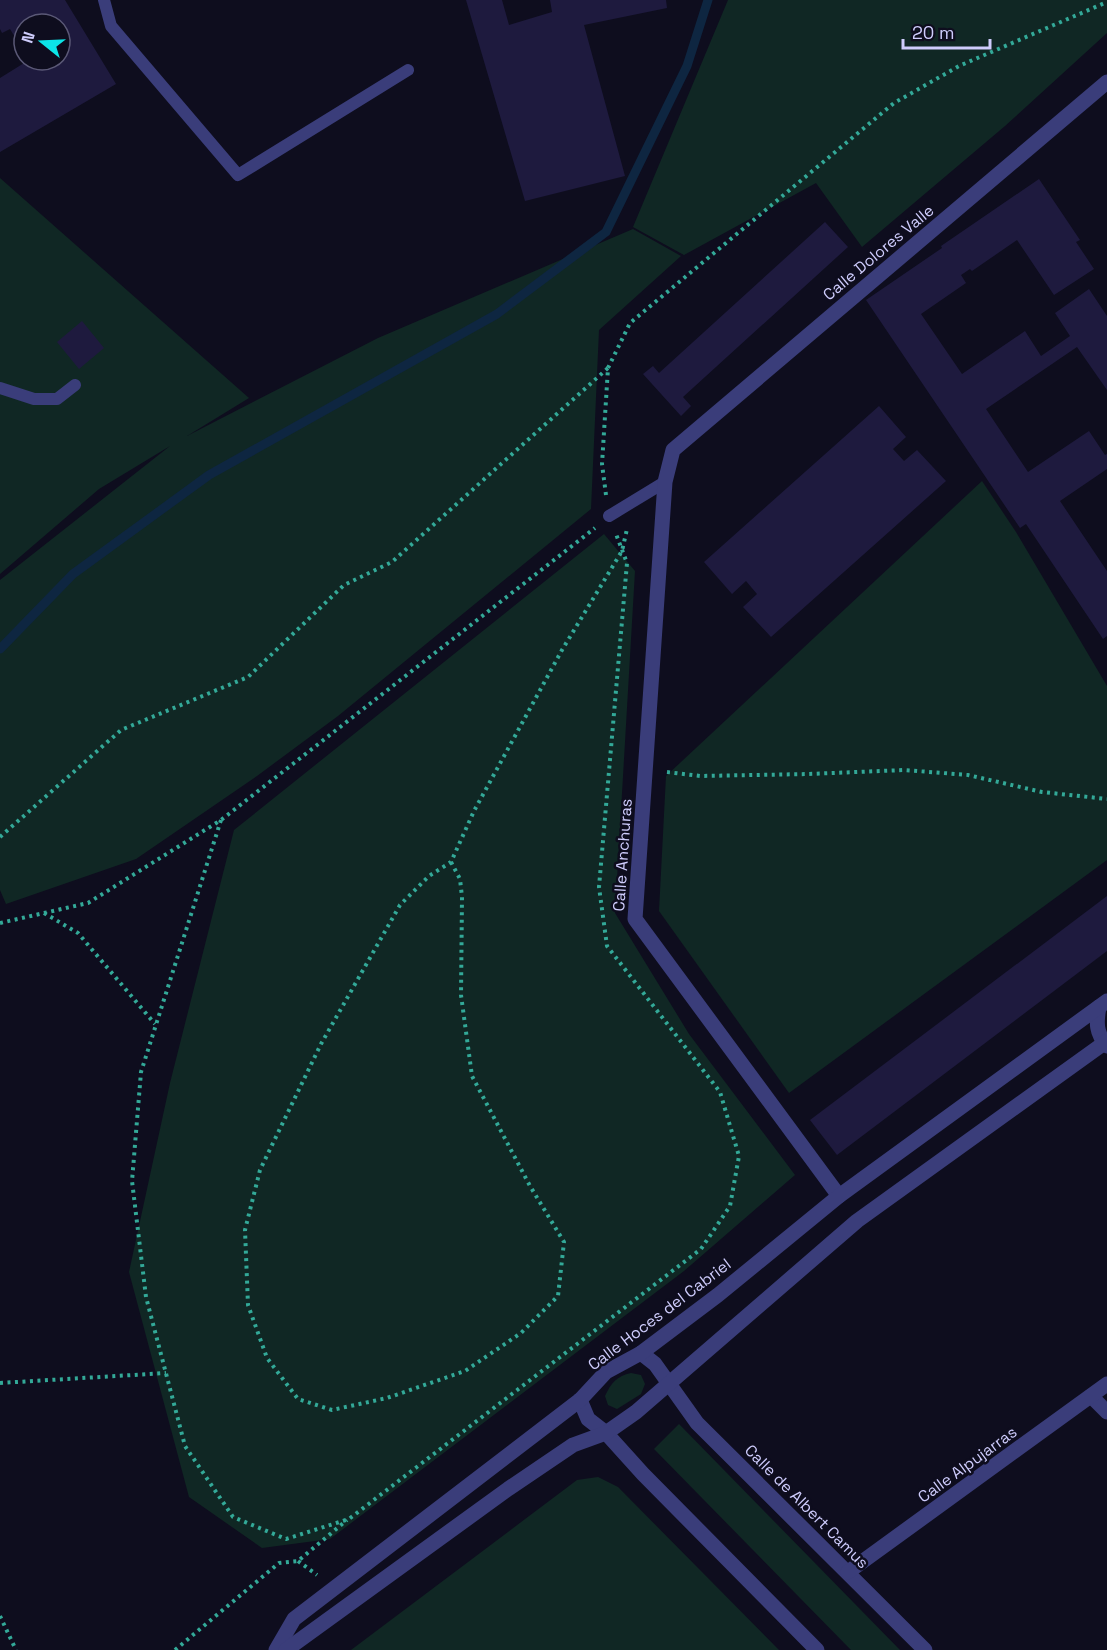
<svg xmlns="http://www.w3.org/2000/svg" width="1107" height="1650" viewBox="0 0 1107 1650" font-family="'Space Grotesk',sans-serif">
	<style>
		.green { fill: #102724 }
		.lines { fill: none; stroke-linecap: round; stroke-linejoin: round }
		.stream { stroke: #0e2641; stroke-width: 9 }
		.building { fill: #1e1a3e }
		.path { stroke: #33a998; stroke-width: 4; stroke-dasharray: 3 4.5; stroke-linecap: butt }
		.service { stroke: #3a3d7a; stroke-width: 12 }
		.minor { stroke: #3a3d7a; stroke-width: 15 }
		.labels { text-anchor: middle; stroke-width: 5; stroke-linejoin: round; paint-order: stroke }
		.street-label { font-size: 16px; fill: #ceccfc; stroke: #0e0d1e }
	</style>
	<rect width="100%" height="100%" fill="#0e0d1e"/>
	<!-- green -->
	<g class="green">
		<polygon points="728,0 1107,0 1107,33 1005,126 862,247 816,183 684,255 633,227"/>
		<polygon points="0,178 249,398 187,436 378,338 633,229 681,256 599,330 591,509 338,716 257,776 136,859 6,904 0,890 0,580 170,446 99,489 0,574"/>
		<polygon points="982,481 1016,532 1107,686 1107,860 789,1093 659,911 666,776"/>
		<polygon points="604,534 635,571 615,913 689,1034 795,1175 684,1271 330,1539 262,1548 189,1497 129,1272 170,1083 234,830"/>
		<path d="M631,1373l10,2 4,9 -4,10 -24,15 -9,-4 -3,-9c6,-13 12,-20 26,-23z"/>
		<polygon points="679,1424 900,1650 851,1650 654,1449"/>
		<polygon points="598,1477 618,1487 779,1650 351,1650 577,1480"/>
	</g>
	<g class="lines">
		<!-- stream -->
		<polyline class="stream" points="0,649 73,574 209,475 497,314 606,232 687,66 708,0"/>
	</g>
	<!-- building -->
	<g class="building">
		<polygon points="0,0 65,0 116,84 0,152 0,78 29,60 60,60 60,24 24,24 24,52 10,29 2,33 0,29"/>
		<polygon points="466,0 502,0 509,25 552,12 550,0 666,0 667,8 584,25 625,176 525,201"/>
		<polygon points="1039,179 1080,240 1076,242 1094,269 1054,295 1017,240 972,271 970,269 961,275 966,283 921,314 962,374 1025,331 1041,356 1070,336 1055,313 1089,289 1107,316 1107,390 1077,347 986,409 1028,472 1089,431 1105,455 1107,454 1107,469 1060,501 1107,571 1107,636 1103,639 1026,524 1020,528 866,300 942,248 941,246"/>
		<polygon points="825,222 848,247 683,397 691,406 681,416 643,374 653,366 659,373"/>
		<polygon points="82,321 104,348 79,369 57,342"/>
		<polygon points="879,406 906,437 893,449 904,461 917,450 946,481 771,637 743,607 757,594 746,581 732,594 704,562"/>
		<polygon points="1107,896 1107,951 837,1155 810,1120"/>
	</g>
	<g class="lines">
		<!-- path -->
		<g class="path">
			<polyline points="606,495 602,464 608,368 630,323 894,103 959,66 1107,2"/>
			<polyline points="667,772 700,776 809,774 904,770 968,775 1042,792 1107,799"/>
			<polyline points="221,820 141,1072 132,1181 146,1297 185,1446 233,1517 286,1539 349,1519 701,1249 730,1206 739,1156 720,1092 607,946 599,887 627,563 616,534"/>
			<polyline points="0,837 121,730 248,677 344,585 392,562 608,368"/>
			<polyline points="451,862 460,879 462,897 461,995 472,1076 530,1186 564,1242 558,1296 521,1333 465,1371 387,1398 332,1410 298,1399 267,1358 248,1305 245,1230 260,1170 321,1044 400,905 429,876 451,862 474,811 562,650 622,551 627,529"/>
			<polyline points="44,913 78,933 155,1024"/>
			<polyline points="0,923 88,903 221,820 595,528"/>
			<polyline points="0,1383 166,1373"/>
			<polyline points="298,1561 317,1575"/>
			<polyline points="0,1616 16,1650"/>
			<polyline points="175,1650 279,1563 298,1561 347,1520"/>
		</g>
		<!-- service -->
		<g class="service">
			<polyline points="104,0 111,26 238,175 408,70"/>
			<polyline points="0,388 34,399 57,399 75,385"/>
			<polyline points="609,516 665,482"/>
		</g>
		<!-- minor -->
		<g class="minor">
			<path d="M1099,1007c-3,16 -3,26 8,39"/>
			<polyline points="839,1196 635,919 665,482 673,450 1107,82"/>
			<polyline points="641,1353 655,1364 697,1423 925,1650"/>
			<polyline points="1091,1396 1107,1412"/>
			<polyline points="580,1400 588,1419 606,1433 643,1474 817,1650"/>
			<polyline points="848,1572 1107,1384"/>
			<polyline points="276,1650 294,1619 580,1400 606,1372 641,1353 718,1295 839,1196 1107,1001"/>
			<polyline points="286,1650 508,1489 573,1445 606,1433 636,1412 857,1221 1107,1041"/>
		</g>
	</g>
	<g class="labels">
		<!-- street labels -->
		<g class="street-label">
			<text transform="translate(878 252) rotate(-40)" y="6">Calle Dolores Valle</text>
			<text transform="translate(622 855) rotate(-86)" y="6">Calle Anchuras</text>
			<text transform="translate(659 1314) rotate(-37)" y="6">Calle Hoces del Cabriel</text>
			<text transform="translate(967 1464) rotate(-36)" y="6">Calle Alpujarras</text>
			<text transform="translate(807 1506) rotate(45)" y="6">Calle de Albert Camus</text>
		</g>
	</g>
	<!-- north arrow -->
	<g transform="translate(42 42) rotate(288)"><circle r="28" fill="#0e0d1e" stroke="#5b5977" stroke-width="1.5"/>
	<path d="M0-4.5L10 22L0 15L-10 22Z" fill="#0ce5e8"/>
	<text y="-9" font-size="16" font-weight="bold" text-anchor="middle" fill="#ceccfc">N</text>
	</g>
	<!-- scale -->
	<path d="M903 39v9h87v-9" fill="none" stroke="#ceccfc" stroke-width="3"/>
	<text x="912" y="39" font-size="18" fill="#ceccfc" stroke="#0e0d1e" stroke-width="4.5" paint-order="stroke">20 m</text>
</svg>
